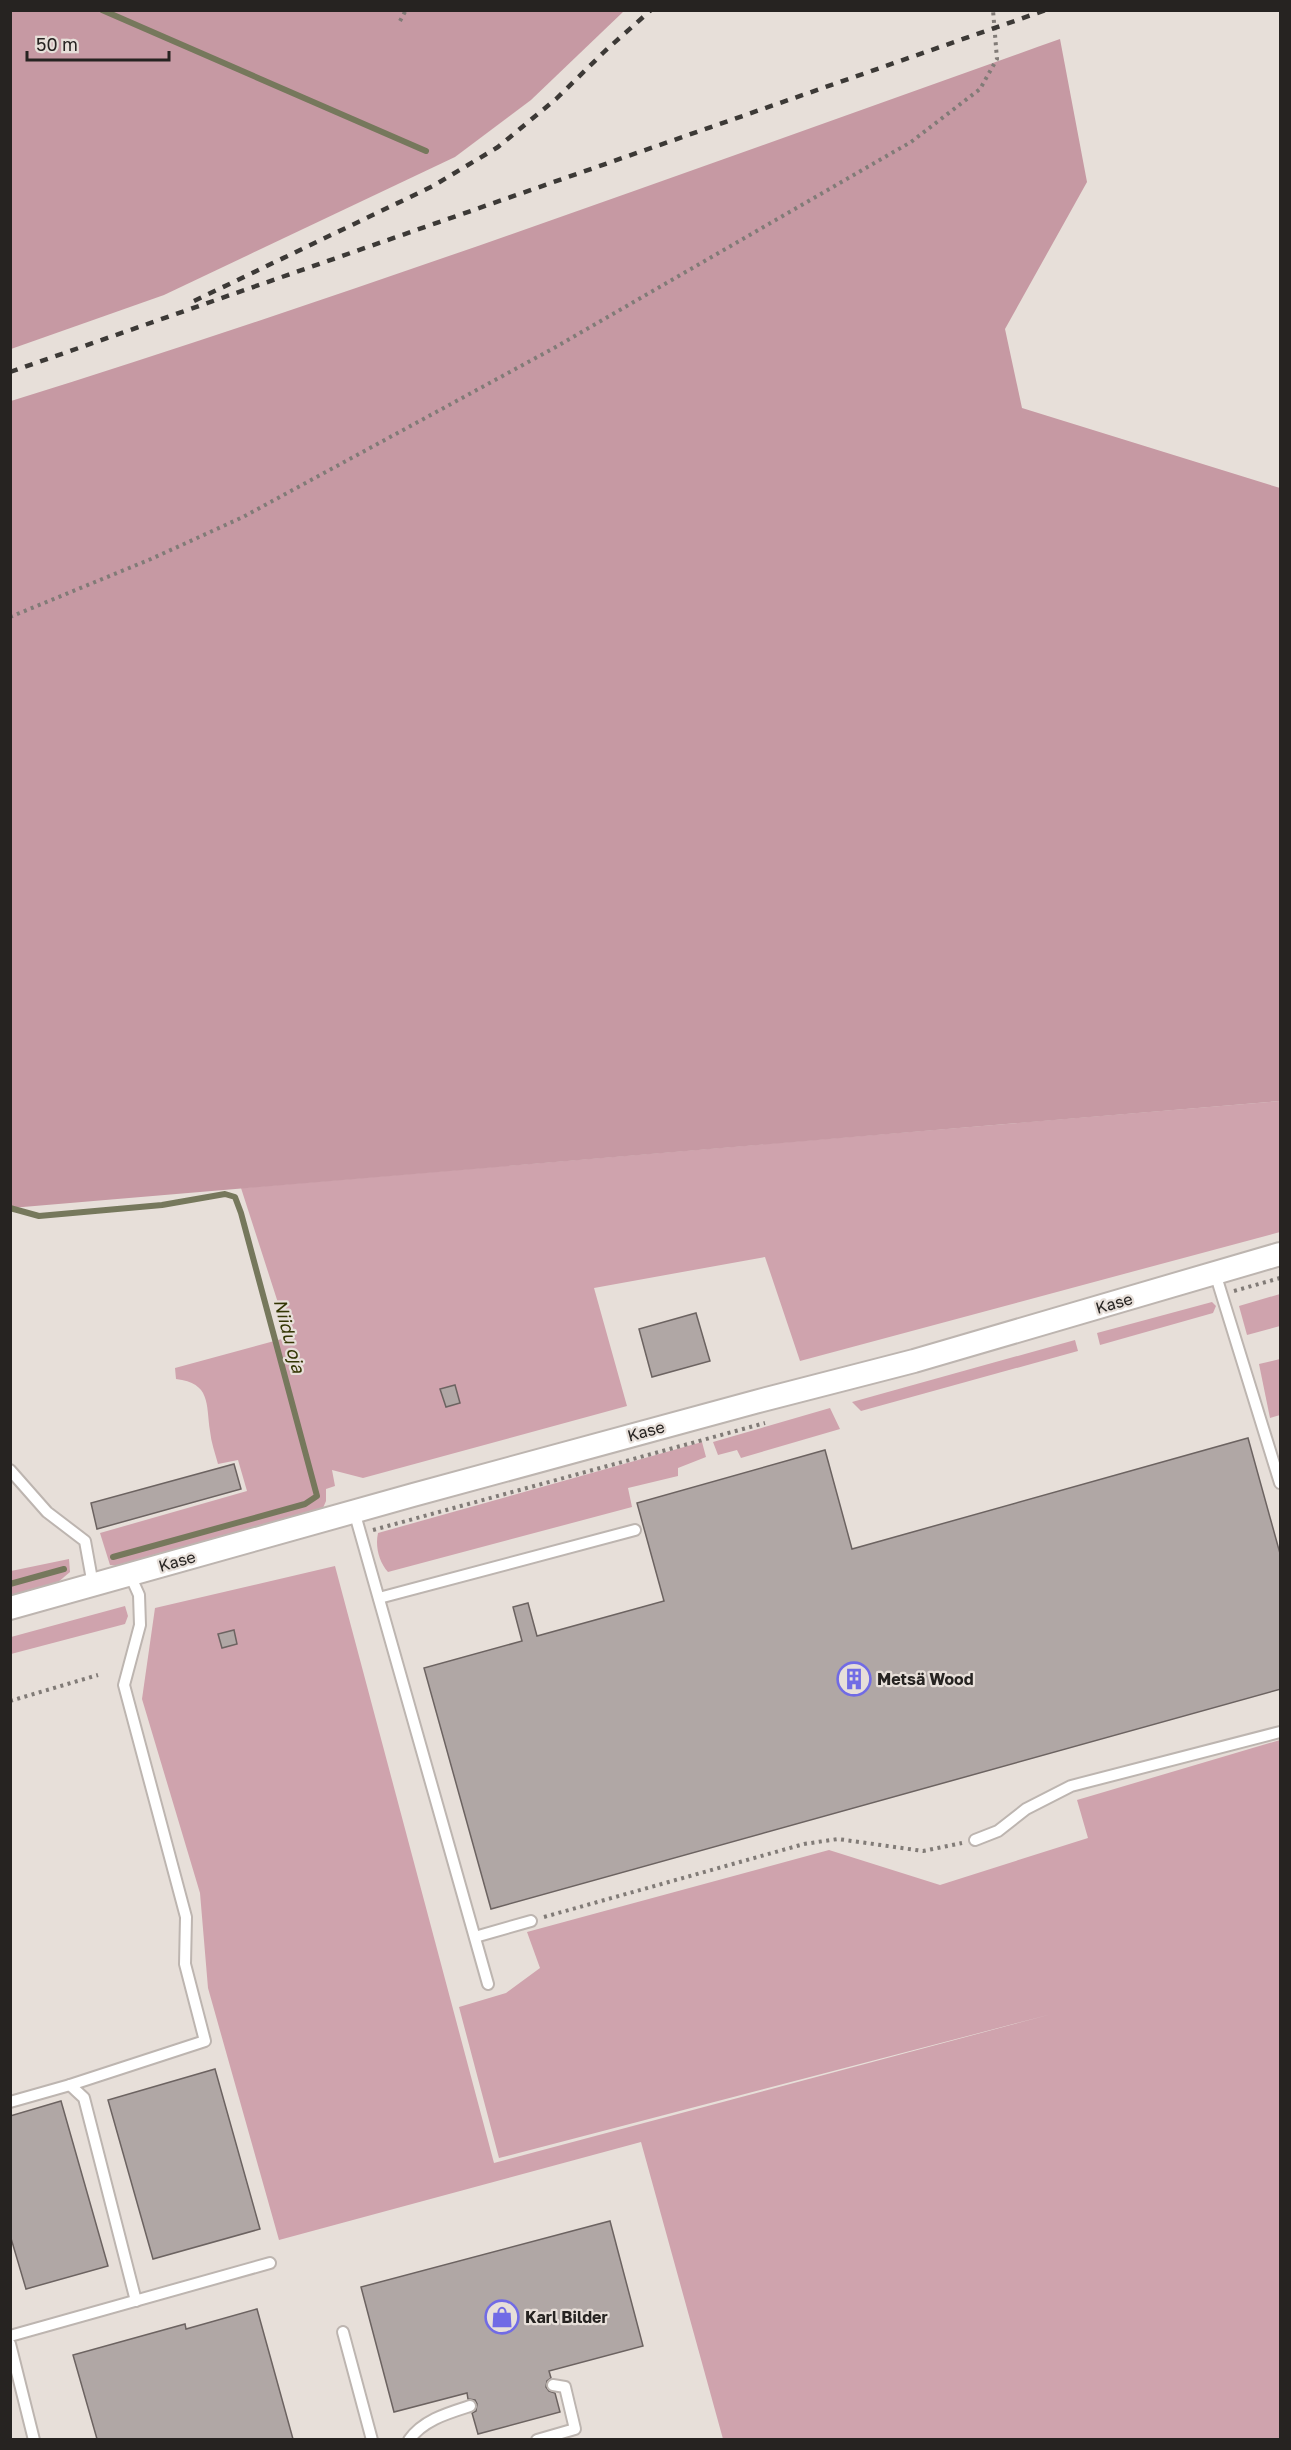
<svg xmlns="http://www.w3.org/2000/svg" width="1291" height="2450" viewBox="0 0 1291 2450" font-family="'Golos Text',sans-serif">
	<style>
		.green { fill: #cfa3ad }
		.forest { fill: #c699a3 }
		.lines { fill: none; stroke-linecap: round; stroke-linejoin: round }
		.stream { stroke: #76785c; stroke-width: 6 }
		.building { fill: #b0a7a5; stroke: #6c6361; stroke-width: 1.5 }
		.lane-casing { stroke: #bdb5b0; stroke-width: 14 }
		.street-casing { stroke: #bdb5b0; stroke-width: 26 }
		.path { stroke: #817b77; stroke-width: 4; stroke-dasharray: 3 4.5; stroke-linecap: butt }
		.lane { stroke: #fff; stroke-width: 10 }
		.street { stroke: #fff; stroke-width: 22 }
		.rail { stroke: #3c3936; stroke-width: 4.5; stroke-dasharray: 8 8; stroke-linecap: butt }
		.labels { text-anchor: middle; stroke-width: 4.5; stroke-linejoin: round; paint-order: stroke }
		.street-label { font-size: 16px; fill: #262321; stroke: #e7dfd9 }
		.poi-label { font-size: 16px; font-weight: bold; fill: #262321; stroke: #e7dfd9; text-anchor: start }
		.water-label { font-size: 18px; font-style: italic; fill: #333603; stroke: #e7dfd9 }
	</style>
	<rect width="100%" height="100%" fill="#e7dfd9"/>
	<!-- green -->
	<g class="green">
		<path d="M1280,1101v131l-480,129 -35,-104 -171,31 33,118 -264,72 -31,-8 3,16 -9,3v12l-3,7 -205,58 -8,-1 -10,-32 147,-42 -9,-31 -20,4c-3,-11 -7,-22 -8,-33 -4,-27 1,-48 -34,-52l-1,-11 114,-31 -48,-149z"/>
		<polygon points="1280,1294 1280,1326 1247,1335 1239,1306"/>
		<polygon points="1212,1302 1216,1306 1213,1313 1100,1345 1097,1333"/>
		<polygon points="1075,1340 1078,1351 861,1411 852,1402"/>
		<polygon points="1280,1359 1280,1415 1270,1418 1259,1364"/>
		<polygon points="830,1408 840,1429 741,1458 737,1450 718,1455 713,1442"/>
		<path d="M702,1442l4,15 -28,11v8l-50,12 4,19 -244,65c-9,-10 -13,-26 -10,-39z"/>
		<polygon points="69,1559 70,1572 57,1583 11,1595 11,1571"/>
		<polygon points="335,1566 494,2163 1052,2014 499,2158 459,2007 506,1993 540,1968 527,1932 829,1850 940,1885 1088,1838 1077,1800 1280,1740 1280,2439 723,2439 641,2142 279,2240 208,1988 200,1893 142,1699 155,1608"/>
		<polygon points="125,1606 128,1616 125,1624 11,1654 11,1637"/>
	</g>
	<!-- forest -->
	<g class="forest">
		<polygon points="10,11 11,10 624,11 531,100 455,157 164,295 11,349"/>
		<path d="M1060,39l27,143 -82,147 17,79 258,80v613l-1269,107v-807c353,-110 700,-238 1049,-362z"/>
	</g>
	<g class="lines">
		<!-- stream -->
		<g class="stream">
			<polyline points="102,10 426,151"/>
			<polyline points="10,1208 39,1216 162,1205 225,1194 235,1197 241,1213 317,1496 305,1504 113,1557"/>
			<polyline points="10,1584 64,1569"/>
		</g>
	</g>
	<!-- building -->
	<g class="building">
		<polygon points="696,1313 710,1361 652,1377 639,1329"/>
		<polygon points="455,1385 460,1403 446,1407 440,1389"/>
		<polygon points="1248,1438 1281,1557 1281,1689 491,1909 424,1668 522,1641 513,1607 528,1603 537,1636 664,1601 637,1503 825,1450 852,1549"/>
		<polygon points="234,1464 241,1489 97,1529 91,1503"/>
		<polygon points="234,1630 237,1644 222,1648 218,1634"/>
		<polygon points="215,2069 260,2229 153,2259 108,2100"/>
		<polygon points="61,2101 108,2266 26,2289 10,2235 10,2116"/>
		<polygon points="610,2221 643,2346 549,2371 551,2378 547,2381 546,2387 549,2391 555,2393 560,2412 478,2434 472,2413 476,2411 477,2404 475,2400 468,2399 467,2393 394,2412 361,2287"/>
		<polygon points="257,2309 293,2439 97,2439 73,2355 185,2324 186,2329"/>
	</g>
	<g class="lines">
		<defs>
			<g id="lane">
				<polyline points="1215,1273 1280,1483"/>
				<polyline points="10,1470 47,1512 85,1541 93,1585"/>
				<polyline points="354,1511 488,1984"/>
				<polyline points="379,1598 635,1530"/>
				<polyline points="975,1840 998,1831 1026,1809 1071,1786 1280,1732"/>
				<polyline points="475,1937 531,1921"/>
				<polyline points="70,2085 205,2041 185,1964 186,1917 124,1685 140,1625 139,1595 130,1575"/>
				<polyline points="10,2102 70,2085 84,2098 136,2301"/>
				<polyline points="343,2332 372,2440"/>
				<polyline points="10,2336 270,2263"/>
				<polyline points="10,2344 34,2440"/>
				<path d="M409,2440c14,-20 39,-27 61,-34"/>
				<polyline points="537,2440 575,2429 565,2387 553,2385"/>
			</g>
			<polyline id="street" points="10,1608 413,1495 755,1402 914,1361 1280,1254"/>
		</defs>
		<!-- lane casing -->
		<use href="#lane" class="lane-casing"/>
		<!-- street casing -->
		<use href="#street" class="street-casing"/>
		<!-- path -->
		<g class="path">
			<polyline points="400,21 406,10"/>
			<polyline points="10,617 151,559 243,517 554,348 911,142 980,89 997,59 993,10"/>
			<polyline points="1234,1291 1280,1278"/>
			<polyline points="373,1530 765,1423"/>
			<polyline points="10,1701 98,1675"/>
			<polyline points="544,1917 804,1844 838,1839 923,1851 962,1843"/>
		</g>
		<!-- lane -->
		<use href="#lane" class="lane"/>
		<!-- street -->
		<use href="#street" class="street"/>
		<!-- rail -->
		<g class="rail">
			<polyline points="194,301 433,186 498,147 556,99 605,51 651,10"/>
			<polyline points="10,372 1046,10"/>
		</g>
	</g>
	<!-- icons -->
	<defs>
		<symbol id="building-ring" viewBox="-11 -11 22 22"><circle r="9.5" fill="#e7dfd9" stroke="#716be5" stroke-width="1.5"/><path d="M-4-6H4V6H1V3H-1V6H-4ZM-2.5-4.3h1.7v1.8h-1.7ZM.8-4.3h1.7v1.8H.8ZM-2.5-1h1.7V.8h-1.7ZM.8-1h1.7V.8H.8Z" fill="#716be5"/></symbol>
		<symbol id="shop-ring" viewBox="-11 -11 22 22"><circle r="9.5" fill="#e7dfd9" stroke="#716be5" stroke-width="1.5"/><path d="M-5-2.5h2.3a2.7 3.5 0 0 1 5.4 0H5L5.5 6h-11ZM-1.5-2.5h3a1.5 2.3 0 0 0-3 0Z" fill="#716be5"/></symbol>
	</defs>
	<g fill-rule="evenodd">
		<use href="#building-ring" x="835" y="1660" width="38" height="38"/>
		<use href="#shop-ring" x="483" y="2298" width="38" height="38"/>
	</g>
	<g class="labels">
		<!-- street labels -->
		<g class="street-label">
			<text transform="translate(1114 1303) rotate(-16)" y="6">Kase</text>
			<text transform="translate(646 1431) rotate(-15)" y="6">Kase</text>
			<text transform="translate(177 1561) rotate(-16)" y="6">Kase</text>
		</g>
		<!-- poi labels -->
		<g class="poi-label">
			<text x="877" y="1685">Metsä Wood</text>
			<text x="525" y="2323">Karl Bilder</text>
		</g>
		<!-- water labels -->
		<g class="water-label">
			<text transform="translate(289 1336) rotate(75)" y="6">Niidu oja</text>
		</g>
	</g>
	<!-- border -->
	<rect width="1291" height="2450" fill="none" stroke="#262321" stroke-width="24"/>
	<!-- scale -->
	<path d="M27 51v9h142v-9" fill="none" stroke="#262321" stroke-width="3"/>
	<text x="36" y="51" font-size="18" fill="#262321" stroke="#e7dfd9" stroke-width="4.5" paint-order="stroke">50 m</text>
</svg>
